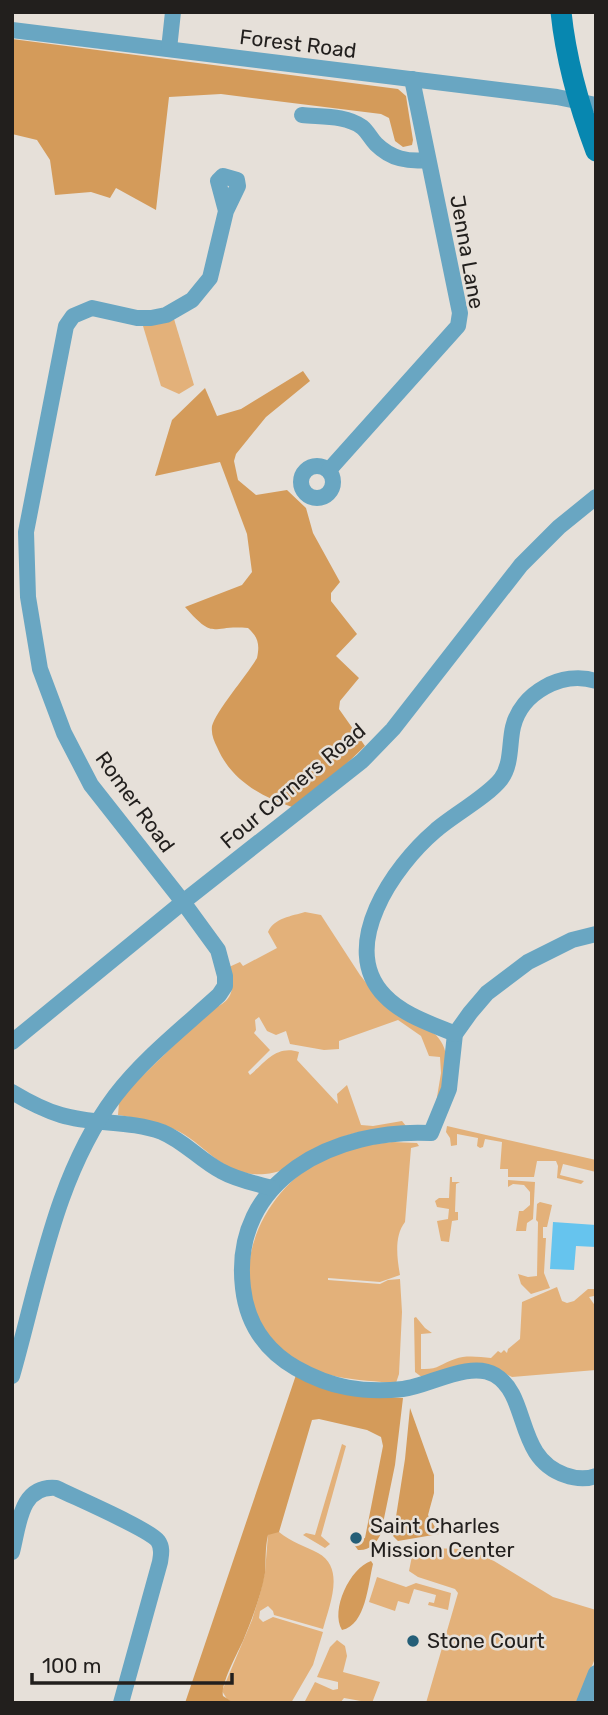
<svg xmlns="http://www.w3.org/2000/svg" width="608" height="1715" viewBox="0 0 608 1715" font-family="Rubik,sans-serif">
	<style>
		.green { fill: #e3b17a }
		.forest { fill: #d49b5a }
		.water { fill: #66c4ee }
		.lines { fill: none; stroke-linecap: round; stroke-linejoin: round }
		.street { stroke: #69a6c2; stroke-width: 16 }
		.secondary { stroke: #0787b0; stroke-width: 21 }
		.poi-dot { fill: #245e77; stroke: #e6e0d9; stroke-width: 2.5 }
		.labels { text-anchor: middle; stroke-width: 5; stroke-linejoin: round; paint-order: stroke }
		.street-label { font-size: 21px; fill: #221f1d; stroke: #e6e0d9 }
		.poi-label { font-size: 21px; fill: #221f1d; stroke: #e6e0d9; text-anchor: start }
	</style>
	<rect width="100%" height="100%" fill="#e6e0d9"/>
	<!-- green -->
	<g class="green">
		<polygon points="174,319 194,385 179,394 161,386 143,326"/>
		<path d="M305,912l16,3 39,60 18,23 58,37c18,19 10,46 0,68l5,-30 -1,-16 -11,-1 -8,-20 -23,-16 -59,21v8l-15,1 -34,-6 -4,-13 -10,4 -9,-4 -8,-14 -4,3 1,10 -2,3 16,17 -22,22 2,3c16,-13 26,-30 49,-23l-2,8 41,44 -1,-10 10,-9 14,40 12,1 29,-5 4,5c-24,2 -47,4 -69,13 -23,10 -47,34 -72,35 -41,3 -55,-25 -85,-42 -18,-9 -42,-14 -62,-17l1,-12 8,-12 83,-81c24,-9 25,-21 19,-43l11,-5 3,4 34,-18 -9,-16c6,-14 24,-16 37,-20z"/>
		<polygon points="447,1126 596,1160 596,1172 563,1164 560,1175 584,1181 581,1184 557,1178 558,1166 556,1161 537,1161 534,1177 508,1177 508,1169 500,1169 502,1142 485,1139 483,1147 480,1148 477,1146 478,1138 457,1134 457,1145 451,1146 450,1138 446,1132"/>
		<path d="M392,1142l25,1 2,3 -8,2 -6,74c-11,14 -8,36 -5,53l-20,7 -52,-4v2l52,4 8,-4 12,-1 2,33 -3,62 -3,9c-38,-3 -81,-4 -112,-30 -67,-59 -31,-159 41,-195 20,-9 45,-14 67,-16z"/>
		<polygon points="450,1177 452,1177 452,1182 460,1182 456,1184 455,1212 458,1212 458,1220 452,1221 449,1242 441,1241 437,1221 448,1219 449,1209 437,1207 435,1201 439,1198 449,1198"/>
		<polygon points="508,1180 535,1182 533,1219 527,1223 526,1231 516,1231 519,1211 523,1211 530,1205 530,1192 524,1185 513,1184 508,1187"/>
		<polygon points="540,1202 552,1205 547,1227 543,1227 543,1238 546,1238 544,1273 550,1288 531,1294 521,1284 518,1274 528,1277 537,1276 538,1222 536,1220 537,1204"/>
		<path d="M557,1287l5,14 5,2 7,-2 14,-12h8v10l-2,-3 -5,1 7,10v63l-84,7 -16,-8 -73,9 -8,-6 -1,-54 2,-1 9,11 7,5 -11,1v35c17,1 19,-5 34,-10 11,-4 24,-2 36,-1l7,-7 3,2 3,-3 3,3 1,-4 12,-10 2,-37z"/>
		<polygon points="342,1444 346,1446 321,1536 330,1544 325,1548 303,1535 306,1533 315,1535"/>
		<path d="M271,1532h8c12,10 26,14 39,21 28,15 11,53 5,76l-49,-14 -1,-4 -5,-5 -8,5 -1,7 4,4 10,-5 50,15 -10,33 -22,38h-57l-7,-4 -5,-8 30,-71 8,-26 5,-22 3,-37z"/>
		<polygon points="429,1548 462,1549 473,1552 494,1561 553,1597 596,1610 596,1656 577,1703 426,1703 458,1593 455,1589 418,1577 409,1571 413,1551"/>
		<polygon points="377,1577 406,1587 416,1583 451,1593 448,1610 428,1605 429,1602 434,1603 436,1595 414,1589 409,1604 398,1601 395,1611 369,1602"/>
		<polygon points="337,1640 345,1646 347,1656 343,1672 380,1682 372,1703 344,1698 340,1703 304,1703 315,1682 333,1690 338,1689 338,1682 317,1677 330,1647"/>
	</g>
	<!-- forest -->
	<g class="forest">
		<polygon points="12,39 398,89 406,96 413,140 412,145 403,147 395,141 389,118 381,114 221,94 169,97 156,210 116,188 110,198 91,192 55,195 50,160 37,140 12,134"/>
		<path d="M303,371l7,10 -44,36 -30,37 -2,7 4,19 18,15 31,-5 19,18 7,25 27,49 -9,11v8l26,33 -21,22 23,22 -19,23 -1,8 26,37 -27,26 -46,35c-32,-11 -61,-27 -75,-60 -3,-6 -6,-13 -5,-21 4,-15 35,-51 45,-68 3,-14 1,-21 -9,-30 -38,-4 -32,14 -63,-21l57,-22 10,-13 -5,-38 -27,-72 -65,14 17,-56 33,-32 12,28 24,-7z"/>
		<path d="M296,1375l48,19 59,4 -8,67 -14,68c-4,10 -12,18 -23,17l-6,-8 3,-3 10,-1 18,-92 -2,-9 -14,-7 -48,-11 -7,1 -33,112 -11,3c-3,13 -2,25 -3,38 -4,23 -13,46 -22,68 -5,11 -23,44 -20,55l11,7h-49z"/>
		<polygon points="410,1408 434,1475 434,1493 428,1515 439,1534 398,1541 393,1536 405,1459"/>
		<path d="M371,1561l2,3c-5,20 -7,61 -31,66 -12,-20 8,-62 29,-69z"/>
	</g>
	<!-- water -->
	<polygon class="water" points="553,1222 596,1225 596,1247 576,1246 574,1270 550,1269"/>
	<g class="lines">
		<!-- street -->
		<g class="street">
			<polyline points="12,30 557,97 596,105"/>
			<polyline points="169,49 173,12"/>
			<path d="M302,115c19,2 44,0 60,12 6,5 9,12 14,17 15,15 32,18 52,16"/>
			<circle cx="317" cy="482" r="16"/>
			<polyline points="329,470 458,326 460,313 412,79"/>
			<path d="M596,934l-24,6 -44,22 -41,31 -17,20 -15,21 -6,55 -18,44c-94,-5 -201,45 -188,155 4,35 22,62 53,80 35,20 67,25 107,21 26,-3 67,-29 92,-14 35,21 20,83 70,100 11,4 20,5 31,1"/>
			<path d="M455,1034c-23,-10 -52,-19 -70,-38 -48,-49 9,-130 50,-165 18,-16 52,-34 66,-52 11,-15 8,-35 12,-52 8,-34 49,-57 83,-46"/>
			<polyline points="12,1042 183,902 362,761 393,729 521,565 559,527 596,497"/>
			<path d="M12,1092c15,9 32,18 49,23 33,10 68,5 101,17 22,9 38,28 59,39 16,9 33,12 51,17"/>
			<path d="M12,1376c27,-94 43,-200 103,-280 29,-38 69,-69 104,-101l6,-9v-10l-7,-26 -35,-48 -92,-117 -27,-52 -24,-64 -12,-72 -2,-65 40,-206 7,-10 19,-8 45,10h14l15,-3 26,-15 18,-22 16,-67 12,-25 -1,-6 -14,-4 -5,5 8,30"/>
			<path d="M12,1552c7,-27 8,-67 44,-64 18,9 93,41 102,53 5,7 3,14 2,21l-39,141"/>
			<polyline points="584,1703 596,1673"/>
		</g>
		<!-- secondary -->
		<path class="secondary" d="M561,12c5,48 18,94 35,139"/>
	</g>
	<!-- markers -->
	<g class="poi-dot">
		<circle cx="356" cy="1538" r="7"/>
		<circle cx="413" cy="1641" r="7"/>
	</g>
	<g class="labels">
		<!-- street labels -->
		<g class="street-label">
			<text transform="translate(298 44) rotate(7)" y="7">Forest Road</text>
			<text transform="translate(467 252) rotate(80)" y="7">Jenna Lane</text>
			<text transform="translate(293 786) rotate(-40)" y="7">Four Corners Road</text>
			<text transform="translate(135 802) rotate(54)" y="7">Romer Road</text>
		</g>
		<!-- poi labels -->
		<g class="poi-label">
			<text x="370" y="1533">Saint Charles<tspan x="370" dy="24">Mission Center</tspan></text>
			<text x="427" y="1648">Stone Court</text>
		</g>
	</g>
	<!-- border -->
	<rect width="608" height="1715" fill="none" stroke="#221f1d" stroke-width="28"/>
	<!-- scale -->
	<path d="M32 1673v10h200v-10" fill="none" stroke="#221f1d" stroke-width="3.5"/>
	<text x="42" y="1673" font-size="21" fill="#221f1d" stroke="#e6e0d9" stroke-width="5" paint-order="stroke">100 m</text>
</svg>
